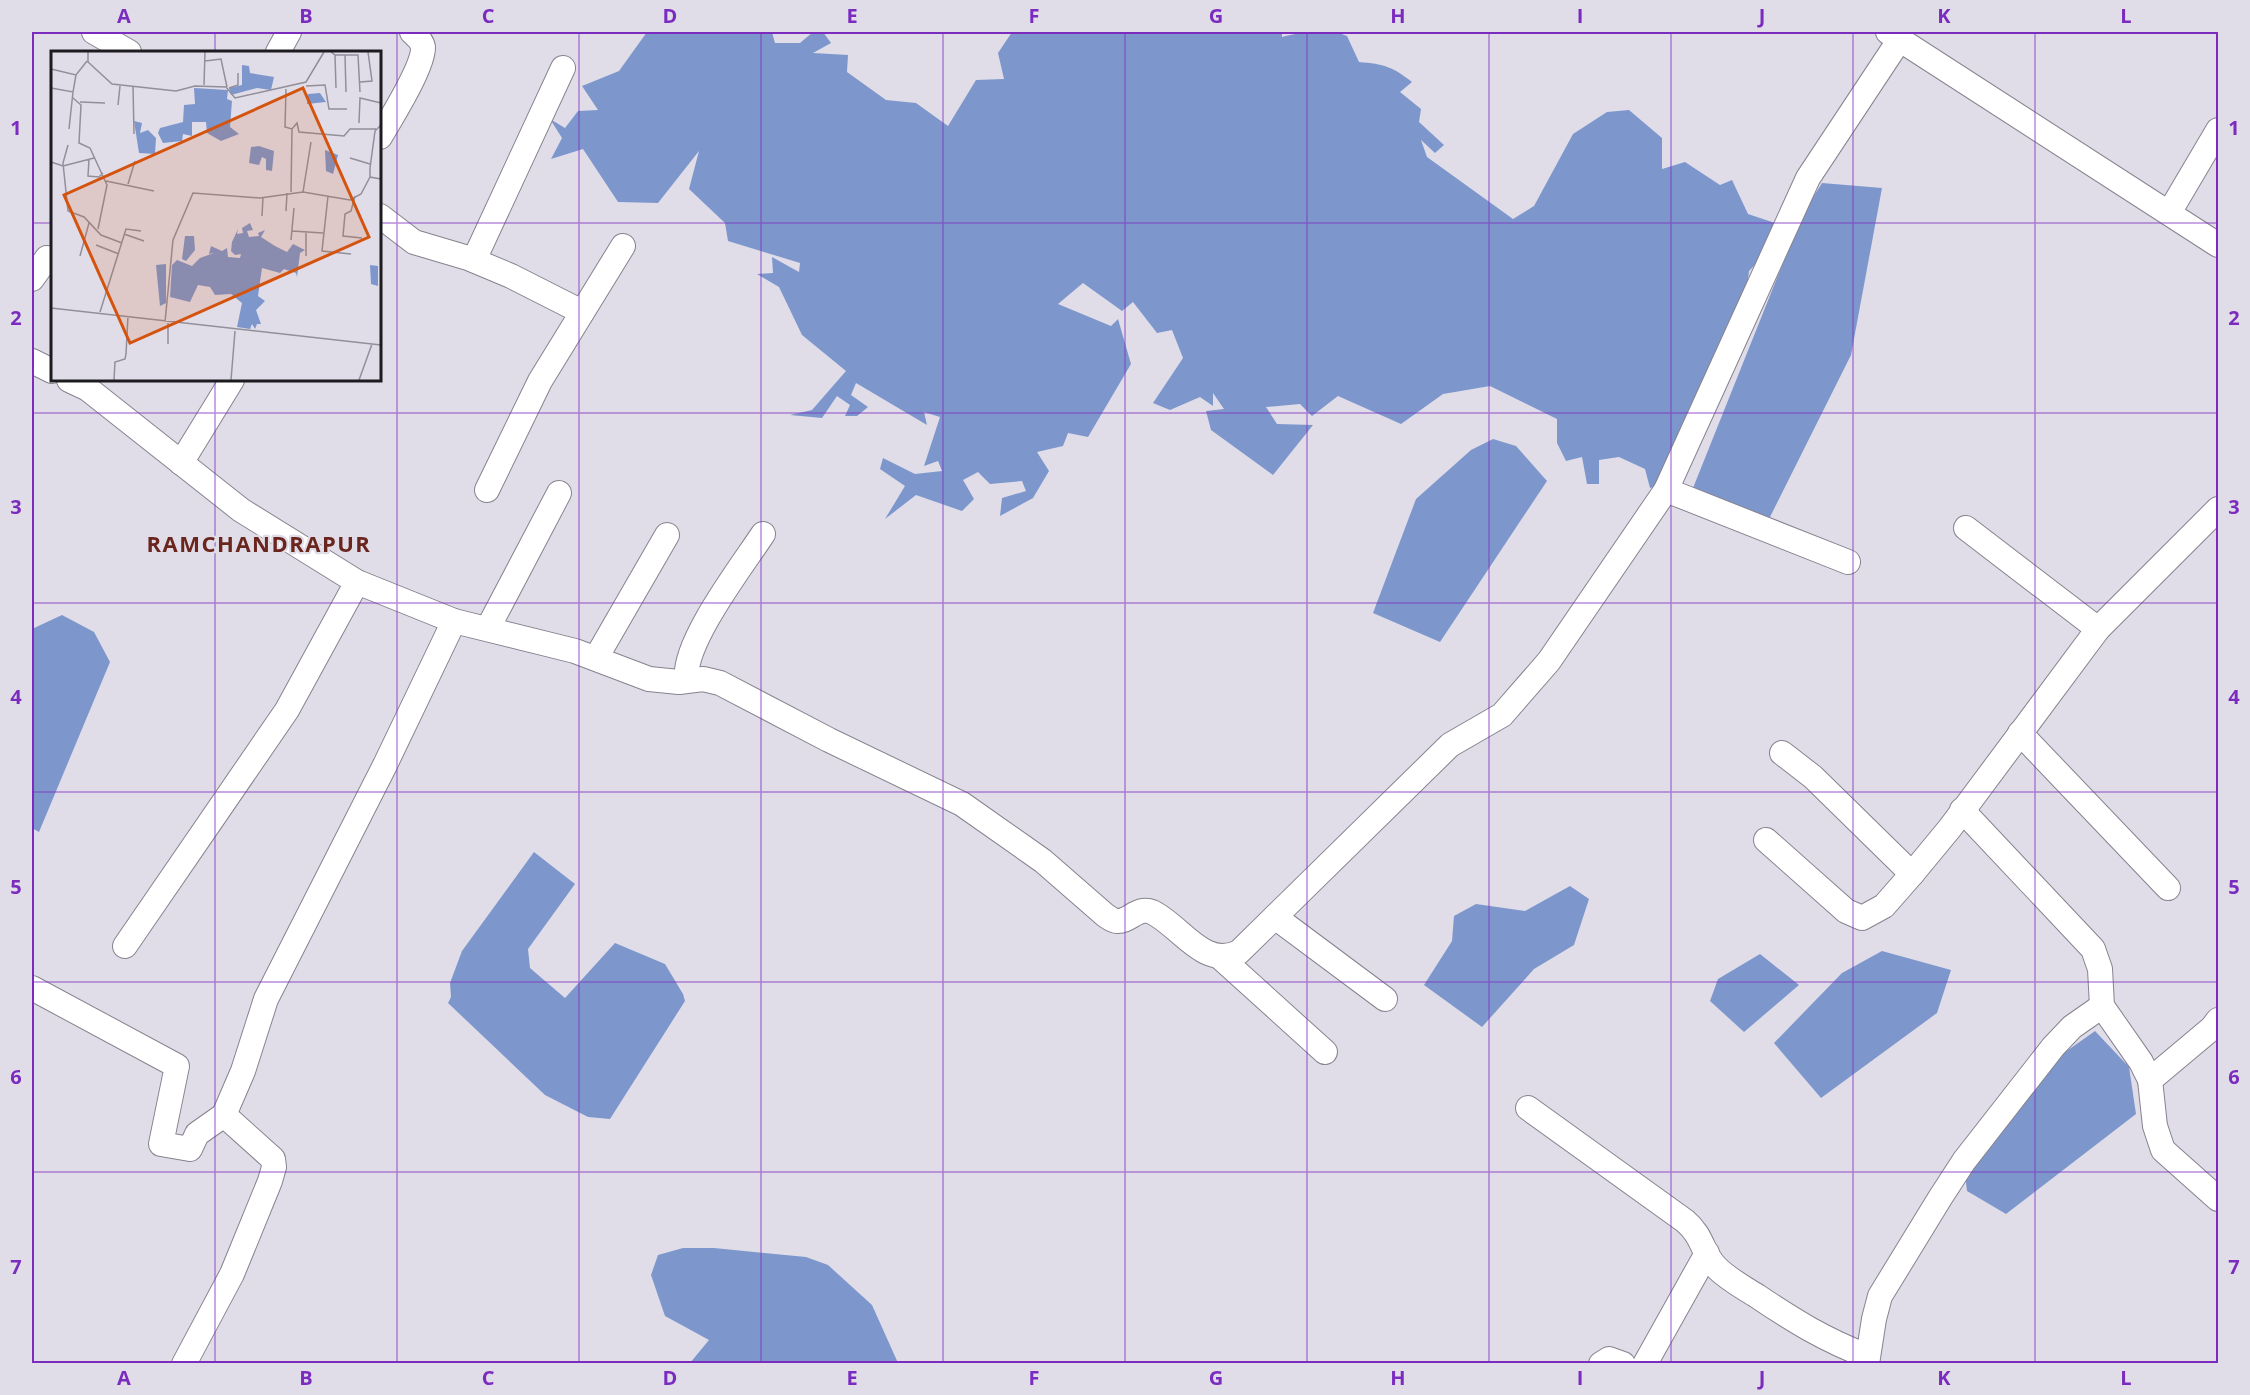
<svg xmlns="http://www.w3.org/2000/svg" width="2250" height="1395" viewBox="0 0 2250 1395" font-family="'Open Sans',sans-serif">
	<style>
		.water { fill: #7d97cc }
		.lines { fill: none; stroke-linecap: round; stroke-linejoin: round }
		.minor-casing { stroke: #86838e; stroke-width: 26 }
		.minor { stroke: #fff; stroke-width: 24 }
		.grid { fill: none; stroke: #7b2cbf; stroke-width: 1.5; stroke-opacity: 0.55 }
		.labels { text-anchor: middle; stroke-width: 4.5; stroke-linejoin: round; paint-order: stroke }
		.district-label { font-size: 22px; font-weight: bold; letter-spacing: 1.5px; fill: #6a251d; stroke: #e0dde9 }
		.inset-road { fill: none; stroke: #928f99; stroke-width: 1.5 }
		.view { fill: #d4530e; fill-opacity: 0.15; stroke: #d4530e; stroke-width: 3 }
		.inset-edge { fill: none; stroke: #1c1b20; stroke-width: 3 }
		.neatline { fill: none; stroke: #7b2cbf; stroke-width: 2 }
		.grid-label { font-size: 20px; text-anchor: middle; font-weight: bold; fill: #7b2cbf }
	</style>
	<rect width="100%" height="100%" fill="#e0dde9"/>
	<!-- water -->
	<g class="water">
		<path d="M647,32h125l3,11h25l13,-11h10l8,11 -18,10 35,2 -1,17 39,28 30,3 32,23 28,-46 28,-1 -6,-26 14,-21h270v5c21,-5 45,-10 65,-1l12,26c25,2 34,5 53,20l-12,10 21,17 -2,13 25,23 -9,8 -14,-13 6,17 86,62 21,-13 39,-72 34,-22 22,-2 33,28v31l23,-7 35,23 12,-5 16,34 27,9 -1,22 -25,26 -6,52 -80,162 -13,3 -5,-19 -26,-12 -20,3v24h-12l-5,-27 -16,4 -9,-18v-24l-67,-33 -47,8 -42,30 -63,-28 -26,20 -12,-12 -34,3 11,17 36,1 -40,50 -62,-45 -5,-19 18,-2 -11,-16v13l-13,-9 -30,13 -17,-7 30,-45 -11,-28 -15,3 -24,-31 -11,9 -39,-28 -25,21 53,22 7,-7 13,45 -43,73 -20,-4 -5,13 -26,6 12,19 -16,27 -33,18 2,-18 24,-7 -4,-10 -32,3 -12,-12 -15,8 11,19 -12,12 -46,-16 -31,24 20,-33 -25,-17 3,-11 32,16 27,-3 -4,-10 -14,5 16,-49 -16,-5 3,13 -71,-42 -5,12 17,12 -11,9h-12l5,-11 -13,-9 -15,22 -32,-3 22,-5 34,-39 -44,-36 -23,-48 -22,-13 16,-1 -1,-16 27,15 1,-9 -72,-22 -3,-18 -36,-34 10,-38 -41,52 -40,-1 -35,-53 -32,10 11,-21 -12,-19 15,9 13,-17 20,-1 -16,-24 37,-15z"/>
		<polygon points="1822,183 1882,188 1851,355 1768,521 1691,493 1803,213"/>
		<polygon points="1493,439 1516,446 1547,481 1440,642 1373,613 1416,499 1471,450"/>
		<polygon points="62,615 94,632 110,662 39,832 32,828 32,629"/>
		<polygon points="534,852 575,884 528,949 530,968 565,998 615,943 665,964 683,994 685,1001 610,1119 588,1117 545,1095 448,1003 451,997 450,983 462,951"/>
		<polygon points="1570,886 1589,899 1574,945 1534,969 1482,1027 1424,985 1452,941 1454,916 1476,904 1525,911"/>
		<polygon points="1882,951 1951,970 1937,1013 1821,1098 1774,1043 1842,973"/>
		<polygon points="1760,954 1799,985 1744,1032 1710,1001 1718,979"/>
		<polygon points="2095,1031 2129,1067 2136,1114 2006,1214 1967,1191 1964,1166 2037,1072"/>
		<polygon points="683,1248 714,1248 806,1257 828,1265 872,1305 898,1363 690,1363 709,1340 665,1316 651,1275 658,1255"/>
	</g>
	<g class="lines">
		<defs>
			<g id="minor">
				<polyline points="94,32 129,52"/>
				<polyline points="1888,32 2218,245"/>
				<polyline points="278,52 289,32"/>
				<path d="M380,137c10,-17 44,-71 43,-90 -1,-6 -7,-11 -11,-15"/>
				<polyline points="2169,213 2218,130"/>
				<polyline points="380,216 414,242 468,258 511,276 582,312"/>
				<polyline points="474,260 563,68"/>
				<polyline points="32,279 47,258 52,259"/>
				<polyline points="32,361 52,371"/>
				<path d="M69,380l19,9 153,121 116,72 97,39 121,30 74,28 30,3 24,-3 17,4 109,57 133,64 81,57 62,54c3,2 8,6 12,6 12,1 21,-15 35,-9 28,13 52,58 87,40l211,-207 52,-30 47,-54 117,-171 142,-312 92,-139"/>
				<polyline points="181,463 232,380"/>
				<polyline points="487,490 540,381 623,246"/>
				<polyline points="1666,490 1848,562"/>
				<polyline points="1966,528 2098,629"/>
				<polyline points="488,628 559,493"/>
				<polyline points="596,658 667,535"/>
				<path d="M687,680c-6,-35 55,-114 76,-146"/>
				<polyline points="2020,733 2168,888"/>
				<polyline points="1782,753 1813,777 1912,874"/>
				<polyline points="1962,810 2093,949 2100,969 2102,1006 2141,1062 2150,1080 2155,1126 2163,1150 2218,1199"/>
				<polyline points="1766,840 1846,911 1862,918 1884,906 1912,874 1950,828 2098,629 2218,509"/>
				<polyline points="1275,917 1385,999"/>
				<polyline points="125,946 287,710 357,582"/>
				<polyline points="1220,957 1325,1052"/>
				<polyline points="32,988 177,1066 161,1144 190,1149 197,1134 224,1115 273,1159 274,1167 270,1181 232,1274 184,1364"/>
				<polyline points="2150,1080 2212,1028 2218,1020"/>
				<path d="M1528,1108l157,113c18,15 17,31 30,45 12,13 28,21 42,30 37,25 68,44 110,60"/>
				<polyline points="224,1115 243,1071 266,999 385,765 454,621"/>
				<polyline points="1601,1364 1609,1359 1623,1364"/>
				<polyline points="1645,1364 1707,1253"/>
				<polyline points="1867,1364 1874,1319 1880,1296 1940,1198 1964,1161 2053,1047 2072,1027 2102,1006"/>
			</g>
		</defs>
		<!-- minor casing -->
		<use href="#minor" class="minor-casing"/>
		<!-- minor -->
		<use href="#minor" class="minor"/>
	</g>
	<!-- grid -->
	<path class="grid" d="M215,32v20M397,32v1332M579,32v1332M761,32v1332M943,32v1332M1125,32v1332M1307,32v1332M1489,32v1332M1671,32v1332M1853,32v1332M2035,32v1332M32,223h20M380,223h1838M215,380v984M32,413h2186M32,603h2186M32,792h2186M32,982h2186M32,1172h2186"/>
	<g class="labels">
		<!-- district labels -->
		<g class="district-label">
			<text x="259" y="552">RAMCHANDRAPUR</text>
		</g>
	</g>
	<!-- overview -->
	<g transform="translate(51 51)">
		<rect width="330" height="330" fill="#e0dde9"/>
		<path d="M191,14l7,1 1,7 24,4 -3,13 -14,-2 -26,7 -2,-7 13,-3zM143,37l34,2 -1,9 5,2 -2,26 9,7 -18,7 -14,-8 -1,-11h-14v14l-9,-2 -1,7 -19,2 -5,-10 2,-5 23,-6 1,-17 11,-1zM269,42l6,9 -19,2 1,-10zM83,70l8,2 -2,10 8,-3 8,8 -1,16 -16,-1zM208,95l15,5 -2,20 -6,-1v-11l-4,-2 -3,8 -10,-2 2,-16zM274,99l13,5 -5,19 -7,-3zM199,172l3,7 -6,1 2,6 10,-1 -1,-3 7,-3 -4,7 14,9 12,6 6,-8 12,6 -5,3 -3,24 -1,-4 -12,-4 -4,4 -18,-5 -4,28 7,5 -9,9 5,14h-4l-2,5 -3,-5 -2,5 -13,-2 5,-24 -11,-9 -16,1 -5,-8 -12,-2 -8,17 -20,-5 2,-32 5,-5 15,6 8,-8 14,-5 -5,1 2,-8 11,5 5,-3 1,9 12,1 1,-4 -6,1 -4,-4 1,-9 6,-13 -1,5 6,-1 -1,-5zM134,185h9l1,14 -9,11 -4,-2zM115,213v39l-6,3 -4,-41zM319,214l8,1v20l-7,-2z" fill="#7d97cc"/>
		<path class="inset-road" d="M37,1v10l24,22 64,7 19,-5 31,1 9,11 71,-16 18,-30M280,1l4,3 1,33M284,4h23l2,37M294,4l1,37M154,10l16,-2 6,28M0,18l25,6 11,-14M309,31l12,-1 -4,-29M153,34l1,-33M82,35l1,48M255,35l19,-1 4,24h18M0,37l22,4 3,-17M178,37l9,-3v-12M235,38l-1,38 7,2 5,-6 2,9 45,4 6,-7h26M22,47l8,7 -2,38 11,5 17,37 -9,44M29,51l25,1M67,54l2,-19M308,72l1,-25 21,5M330,74l-6,6 -5,37v9l11,2M18,78l4,-37M17,94l-5,18 5,48 16,6 17,18 21,8M299,107l20,6M38,108l-1,17 11,1 4,-4M0,111l12,4 31,-8M55,130l48,10M77,133l7,-23M240,141l1,-63M252,141l8,-50M277,145l-6,55 29,3M304,145l-4,15 -6,3 -2,22 19,2M235,160l1,-18M211,165l1,-19M241,180l31,2M73,183l20,7M240,189l3,-32M45,194l23,9M29,205l9,-33M255,205v-25M0,257l330,37M49,261l26,-83 15,2M114,271l8,-82 20,-47 67,5 43,-6 47,8 11,-6 9,-17M117,293v-21M63,329l1,-18 10,-3 1,-5 2,-38M180,329l4,-49M308,329l13,-36M330,329v-35"/>
		<path class="view" d="M252,37l66,149 -239,106 -66,-148z"/>
		<rect width="330" height="330" class="inset-edge"/>
	</g>
	<!-- border -->
	<rect width="2250" height="1395" fill="none" stroke="#e0dde9" stroke-width="66"/>
	<rect x="33" y="33" width="2184" height="1329" class="neatline"/>
	<g class="grid-label">
		<text x="124" y="23">A</text>
		<text x="306" y="23">B</text>
		<text x="488" y="23">C</text>
		<text x="670" y="23">D</text>
		<text x="852" y="23">E</text>
		<text x="1034" y="23">F</text>
		<text x="1216" y="23">G</text>
		<text x="1398" y="23">H</text>
		<text x="1580" y="23">I</text>
		<text x="1762" y="23">J</text>
		<text x="1944" y="23">K</text>
		<text x="2126" y="23">L</text>
		<text x="16" y="135">1</text>
		<text x="2234" y="135">1</text>
		<text x="16" y="325">2</text>
		<text x="2234" y="325">2</text>
		<text x="16" y="514">3</text>
		<text x="2234" y="514">3</text>
		<text x="16" y="704">4</text>
		<text x="2234" y="704">4</text>
		<text x="16" y="894">5</text>
		<text x="2234" y="894">5</text>
		<text x="16" y="1084">6</text>
		<text x="2234" y="1084">6</text>
		<text x="16" y="1274">7</text>
		<text x="2234" y="1274">7</text>
		<text x="124" y="1385">A</text>
		<text x="306" y="1385">B</text>
		<text x="488" y="1385">C</text>
		<text x="670" y="1385">D</text>
		<text x="852" y="1385">E</text>
		<text x="1034" y="1385">F</text>
		<text x="1216" y="1385">G</text>
		<text x="1398" y="1385">H</text>
		<text x="1580" y="1385">I</text>
		<text x="1762" y="1385">J</text>
		<text x="1944" y="1385">K</text>
		<text x="2126" y="1385">L</text>
	</g>
</svg>
